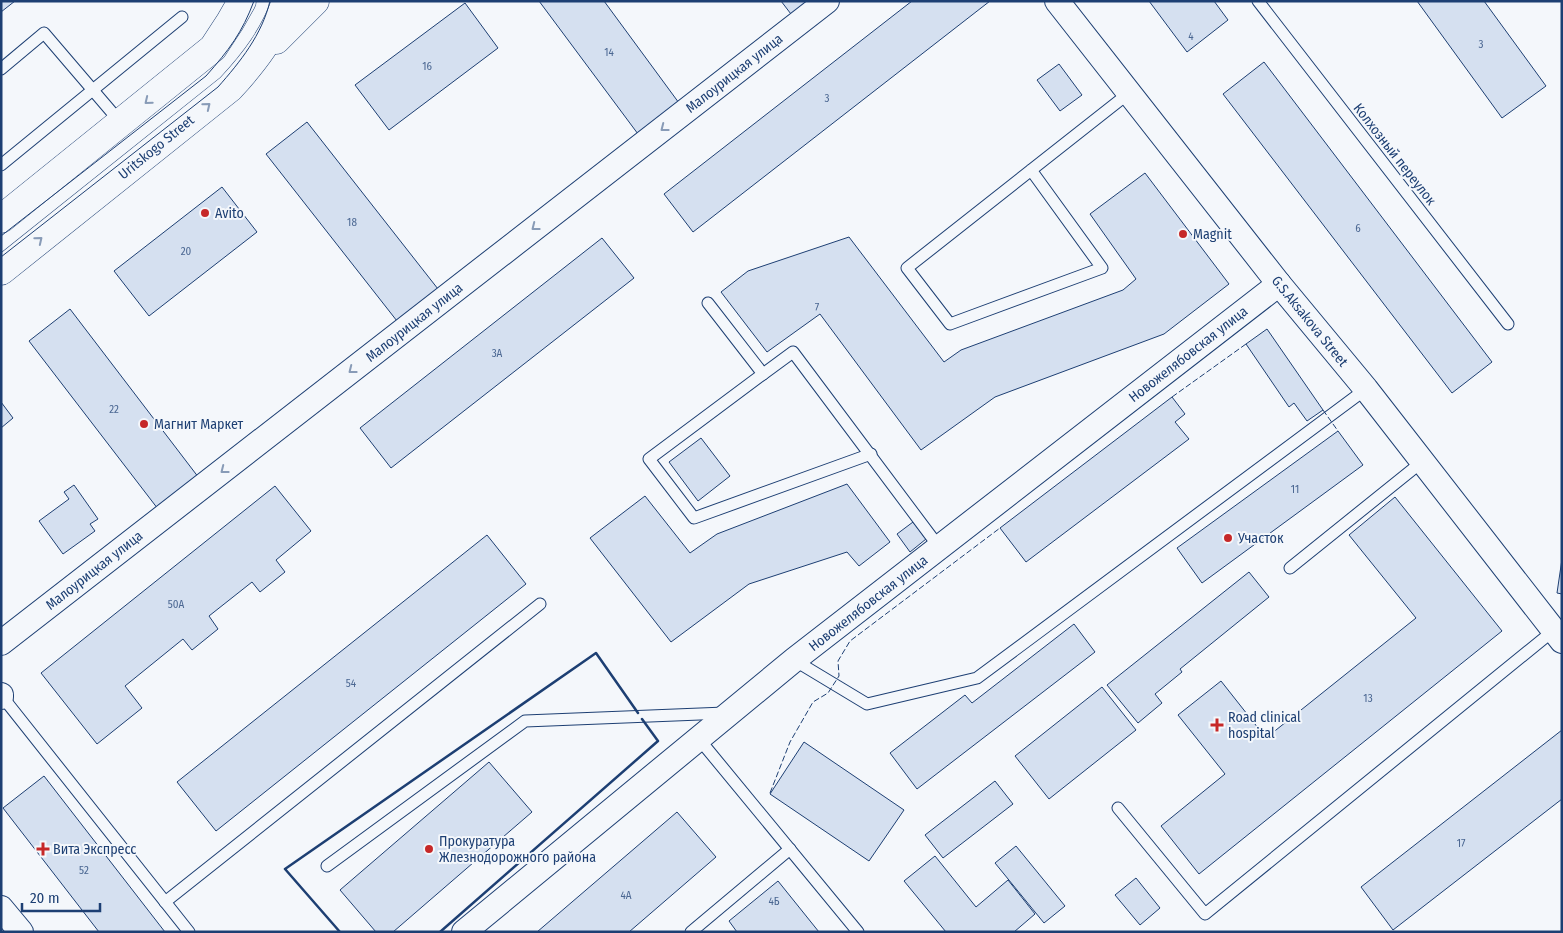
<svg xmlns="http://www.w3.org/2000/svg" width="1563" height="933" viewBox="0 0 1563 933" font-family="'Fira Sans Condensed',sans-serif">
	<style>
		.building { fill: #d5e0f0; stroke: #1d3f73 }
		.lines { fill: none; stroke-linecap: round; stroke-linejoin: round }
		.lane-casing { stroke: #1d3f73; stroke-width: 13 }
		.street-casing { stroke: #1d3f73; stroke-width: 26 }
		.secondary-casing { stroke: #1d3f73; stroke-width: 29 }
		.lane { stroke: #f4f7fb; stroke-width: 11 }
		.street { stroke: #f4f7fb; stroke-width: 24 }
		.secondary { stroke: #f4f7fb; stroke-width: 28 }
		.tram { stroke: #1d3f73; stroke-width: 1 }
		.fence { stroke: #1d3f73; stroke-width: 1; stroke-dasharray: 6 2.5; stroke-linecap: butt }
		.wall { stroke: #1d3f73; stroke-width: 2.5 }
		.oneway { stroke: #889bb7 }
		.poi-dot { fill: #c62828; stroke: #f4f7fb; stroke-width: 2 }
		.labels { text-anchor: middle; stroke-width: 4; stroke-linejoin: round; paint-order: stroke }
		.number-label { font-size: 11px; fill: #4b6792 }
		.street-label { font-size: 14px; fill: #1d3f73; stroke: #f4f7fb }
		.poi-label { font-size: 14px; fill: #1d3f73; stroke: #f4f7fb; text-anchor: start }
	</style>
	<rect width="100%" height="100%" fill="#f4f7fb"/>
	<!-- building -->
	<g class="building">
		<polygon points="1,1 15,1 1,12"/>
		<polygon points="539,1 604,1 679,103 638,134"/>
		<polygon points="781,1 815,1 794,18"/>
		<polygon points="912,1 990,1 693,232 664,194"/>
		<polygon points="1149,1 1214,1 1228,20 1187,52"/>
		<polygon points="1417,1 1484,1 1546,86 1502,118"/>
		<polygon points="465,3 498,48 389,130 355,85"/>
		<polygon points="1264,62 1492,362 1452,393 1223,94"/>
		<polygon points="1059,64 1082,95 1060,111 1037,80"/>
		<polygon points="307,122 438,289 397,321 266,154"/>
		<polygon points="1145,173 1229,284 1164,334 995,397 921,450 820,314 767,352 721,292 748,271 849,237 944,362 961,350 1123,290 1136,279 1090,214"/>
		<polygon points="222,187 257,232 149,316 114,271"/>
		<polygon points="602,238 634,278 391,468 360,428"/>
		<polygon points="70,309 199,478 158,509 29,341"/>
		<polygon points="1267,329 1323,410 1307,421 1294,403 1289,407 1246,344"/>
		<polygon points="1172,397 1185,414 1175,422 1189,439 1026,562 1000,528"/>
		<polygon points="1,402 13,418 1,428"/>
		<polygon points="1338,431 1363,465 1202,583 1177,548"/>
		<polygon points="701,438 730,476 698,501 669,462"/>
		<polygon points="847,484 890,542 859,566 847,552 749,584 671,642 590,538 645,496 690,553 717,534"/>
		<polygon points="74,485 98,519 90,524 95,531 63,554 39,521 69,499 64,492"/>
		<polygon points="275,486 311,531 276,560 285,572 260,592 252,582 209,616 218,629 192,650 183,639 125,686 142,708 97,744 41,673"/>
		<polygon points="1395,497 1502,631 1199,874 1161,826 1225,774 1178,715 1221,681 1266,738 1416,618 1349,535"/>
		<polygon points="913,522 926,539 910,552 897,534"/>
		<polygon points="487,535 526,584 216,831 177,782"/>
		<polygon points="1562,559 1562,594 1557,593"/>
		<polygon points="1249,572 1269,597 1180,669 1182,672 1155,694 1162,703 1138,723 1107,685"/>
		<polygon points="1074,624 1095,652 917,789 890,753 965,695 972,703"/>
		<polygon points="1102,687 1136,730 1049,799 1015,756"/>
		<polygon points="1562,730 1562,799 1393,930 1361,887"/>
		<polygon points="804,742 904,810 869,861 770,794"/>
		<polygon points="489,762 532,812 393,932 376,932 340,890"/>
		<polygon points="44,776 165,932 99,932 3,808"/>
		<polygon points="995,781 1013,804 943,858 925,835"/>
		<polygon points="677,812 716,857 629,932 537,932"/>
		<polygon points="1016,846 1065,906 1044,923 995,863"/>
		<polygon points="935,856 976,907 1008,880 1035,914 1014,932 946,932 904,881"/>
		<polygon points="1136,878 1160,908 1140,925 1115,895"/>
		<polygon points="778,881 819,932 737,932 729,921"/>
	</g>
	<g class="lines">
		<defs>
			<g id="lane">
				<polyline points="1258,1 1508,324"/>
				<polyline points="1,69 44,33 121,123"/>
				<polyline points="1,165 182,17"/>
				<polyline points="1031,170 1102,268 950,324 907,268 1129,93"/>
				<polyline points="708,303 763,374 793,352 939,547"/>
				<polyline points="763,374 649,459 694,518 871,454"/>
				<polyline points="1290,568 1423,461"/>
				<polyline points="794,660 867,704 977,678 1366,389"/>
				<polyline points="1,695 189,932"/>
				<polyline points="699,739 858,932"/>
				<polyline points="1118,808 1205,914 1553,631"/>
				<polyline points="327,866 525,721 725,713"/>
				<polyline points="165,902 540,604"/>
				<polyline points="691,932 790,849"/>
			</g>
			<g id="street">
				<polyline points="1057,1 1279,284 1366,389 1562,641"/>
				<polyline points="1,643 827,1"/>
				<polyline points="1,695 1,697"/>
				<polyline points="1,908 21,932"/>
				<polyline points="464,932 794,660 1279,284"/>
			</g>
			<g id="secondary">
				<polyline points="276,40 315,1"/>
				<polyline points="1,219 213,48 230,22 242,1"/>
				<path d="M1,271l229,-183c24,-26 45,-53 56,-87"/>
			</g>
		</defs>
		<!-- lane casing -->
		<use href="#lane" class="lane-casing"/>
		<!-- street casing -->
		<use href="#street" class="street-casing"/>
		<!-- secondary casing -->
		<use href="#secondary" class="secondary-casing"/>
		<!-- lane -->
		<use href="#lane" class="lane"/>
		<!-- street -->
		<use href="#street" class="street"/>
		<!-- secondary -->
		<use href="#secondary" class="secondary"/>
		<!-- tram -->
		<g class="tram">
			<path d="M1,236l205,-160c23,-26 36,-43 48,-75"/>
			<path d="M1,257l217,-170c22,-25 44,-52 52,-86"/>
		</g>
		<!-- fence -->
		<g class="fence">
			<polyline points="1172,397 1246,344"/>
			<polyline points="1323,410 1338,431"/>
			<polyline points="770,793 790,742 813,702 828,693 839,676 838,661 850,641 1000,528"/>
		</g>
		<!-- wall -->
		<g class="wall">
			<polyline points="340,932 285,869 596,653 638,713"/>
			<polyline points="440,932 658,741 642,719"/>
		</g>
	</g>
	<!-- one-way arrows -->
	<defs><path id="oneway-chevron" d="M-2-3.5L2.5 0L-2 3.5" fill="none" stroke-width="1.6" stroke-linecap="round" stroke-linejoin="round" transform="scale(1.25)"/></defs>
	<g class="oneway">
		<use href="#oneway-chevron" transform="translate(148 101) rotate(141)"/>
		<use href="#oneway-chevron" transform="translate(207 106) rotate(-39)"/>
		<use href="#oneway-chevron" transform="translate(664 128) rotate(142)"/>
		<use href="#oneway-chevron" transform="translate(535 227) rotate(142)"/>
		<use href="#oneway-chevron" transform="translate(39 240) rotate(-39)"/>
		<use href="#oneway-chevron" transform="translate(352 370) rotate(142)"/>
		<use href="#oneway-chevron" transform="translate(224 470) rotate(142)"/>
	</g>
	<!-- markers -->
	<g class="poi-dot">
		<circle cx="205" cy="213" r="5"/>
		<circle cx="1183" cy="234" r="5"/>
		<circle cx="144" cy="424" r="5"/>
		<circle cx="1228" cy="538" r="5"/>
		<path d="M1214.5 717.5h5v5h5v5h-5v5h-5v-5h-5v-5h5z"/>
		<path d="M40.5 841.5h5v5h5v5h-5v5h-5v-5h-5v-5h5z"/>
		<circle cx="429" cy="849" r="5"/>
	</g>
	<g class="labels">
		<!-- number labels -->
		<g class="number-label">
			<text x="1191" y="40">4</text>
			<text x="1481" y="48">3</text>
			<text x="609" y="56">14</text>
			<text x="427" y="70">16</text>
			<text x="827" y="102">3</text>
			<text x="352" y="226">18</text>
			<text x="1358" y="232">6</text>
			<text x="186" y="255">20</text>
			<text x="817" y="311">7</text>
			<text x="497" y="357">3А</text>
			<text x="114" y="413">22</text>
			<text x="1295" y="493">11</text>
			<text x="176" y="608">50А</text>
			<text x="351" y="687">54</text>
			<text x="1368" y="702">13</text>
			<text x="1461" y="847">17</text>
			<text x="84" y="874">52</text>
			<text x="626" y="899">4А</text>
			<text x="774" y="905">4Б</text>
		</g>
		<!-- street labels -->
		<g class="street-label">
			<text transform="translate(734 73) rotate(-38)" y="5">Малоурицкая улица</text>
			<text transform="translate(156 147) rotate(-39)" y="5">Uritskogo Street</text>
			<text transform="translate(1395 154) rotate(52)" y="5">Колхозный переулок</text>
			<text transform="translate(1310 321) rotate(51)" y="5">G.S.Aksakova Street</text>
			<text transform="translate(414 322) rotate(-38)" y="5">Малоурицкая улица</text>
			<text transform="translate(1188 354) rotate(-38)" y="5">Новожелябовская улица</text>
			<text transform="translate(94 570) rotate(-38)" y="5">Малоурицкая улица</text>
			<text transform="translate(868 603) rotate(-38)" y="5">Новожелябовская улица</text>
		</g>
		<!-- poi labels -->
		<g class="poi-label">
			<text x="215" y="218">Avito</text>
			<text x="1193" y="239">Magnit</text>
			<text x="154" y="429">Магнит Маркет</text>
			<text x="1238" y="543">Участок</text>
			<text x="1228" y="722">Road clinical<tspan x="1228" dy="16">hospital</tspan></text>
			<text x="439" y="846">Прокуратура<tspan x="439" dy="16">Жлезнодорожного района</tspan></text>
			<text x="53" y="854">Вита Экспресс</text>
		</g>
	</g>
	<!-- border -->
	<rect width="1563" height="933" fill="none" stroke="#1d3f73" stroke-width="5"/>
	<!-- scale -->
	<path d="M22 903v8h78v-8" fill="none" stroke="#1d3f73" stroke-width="2.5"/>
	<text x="30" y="903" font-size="15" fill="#1d3f73" stroke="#f4f7fb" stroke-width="4" paint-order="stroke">20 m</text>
</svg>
